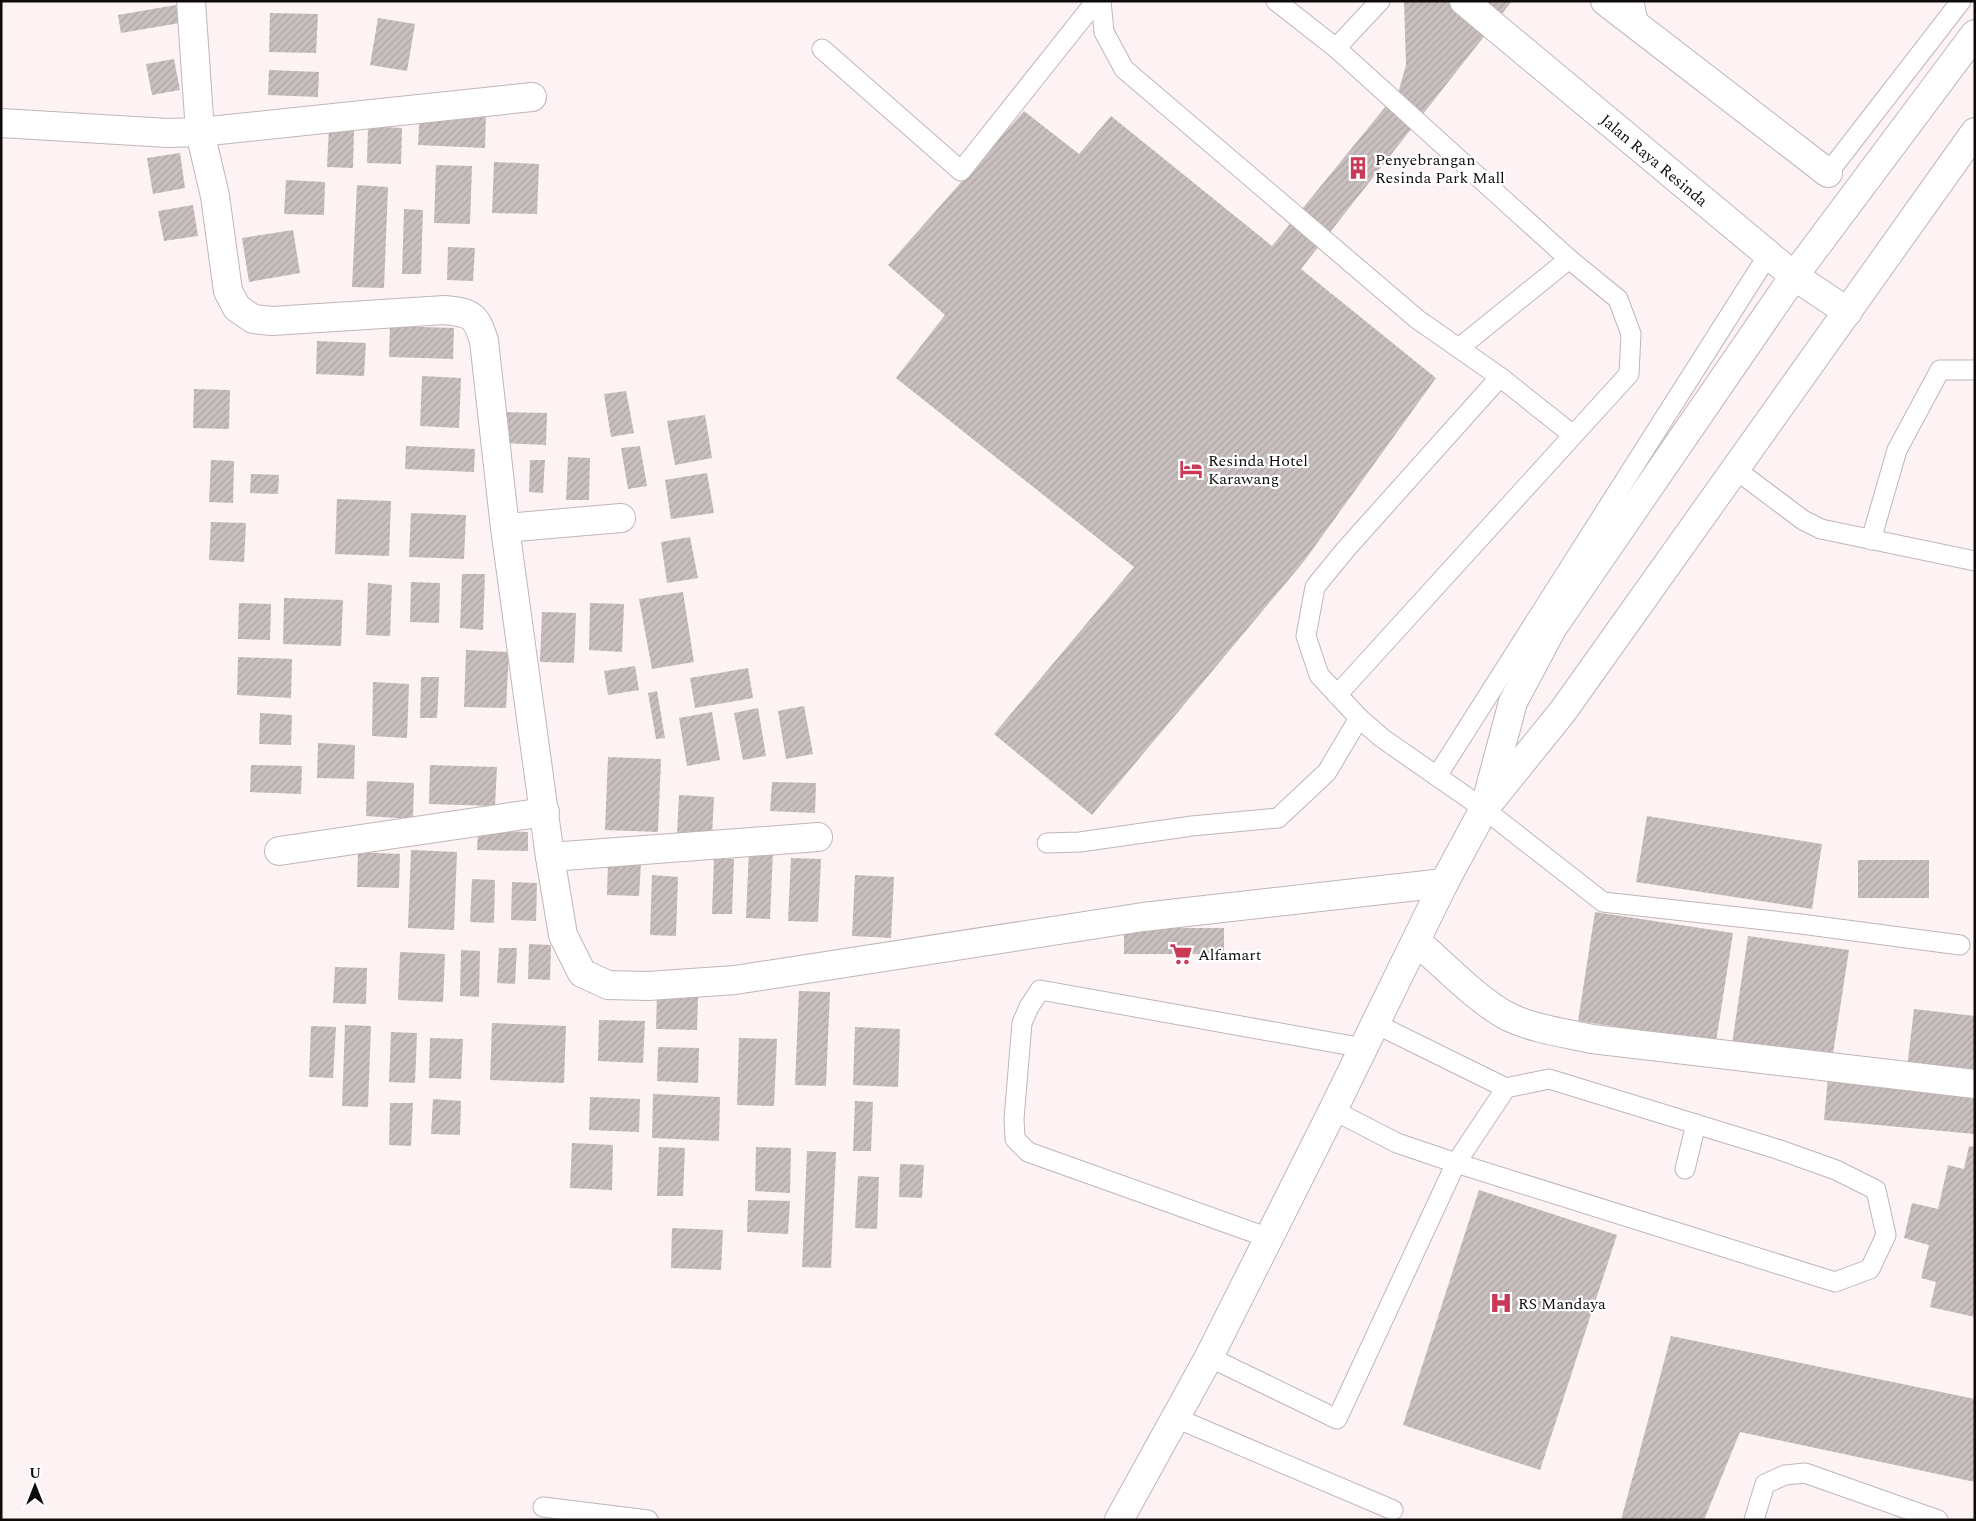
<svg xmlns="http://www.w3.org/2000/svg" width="1976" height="1521" viewBox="0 0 1976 1521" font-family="Spectral,serif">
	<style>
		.building { fill: url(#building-hatch) }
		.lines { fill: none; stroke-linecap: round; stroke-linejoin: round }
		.lane-casing { stroke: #c0b6b6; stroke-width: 21 }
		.street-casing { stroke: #c0b6b6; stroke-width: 30 }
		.secondary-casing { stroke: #c0b6b6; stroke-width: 30 }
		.primary-casing { stroke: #c0b6b6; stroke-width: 30 }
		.lane { stroke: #fff; stroke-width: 19 }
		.street { stroke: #fff; stroke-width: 28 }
		.secondary { stroke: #fff; stroke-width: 28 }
		.primary { stroke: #fff; stroke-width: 28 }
		.labels { text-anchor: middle; stroke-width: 4.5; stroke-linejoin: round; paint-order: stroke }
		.poi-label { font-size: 16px; fill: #0f0b0b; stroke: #fff; text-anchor: start }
		.street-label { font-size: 16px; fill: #0f0b0b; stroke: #fff }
	</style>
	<defs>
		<pattern id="building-hatch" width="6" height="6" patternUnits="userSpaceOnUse" patternTransform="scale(1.25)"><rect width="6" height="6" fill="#c9bfbf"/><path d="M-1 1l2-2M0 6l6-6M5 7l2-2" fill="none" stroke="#aba3a3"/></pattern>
	</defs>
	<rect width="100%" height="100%" fill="#fef3f4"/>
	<!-- building -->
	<g class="building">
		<polygon points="1404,1 1512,1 1301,269 1436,378 1305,560 1092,815 994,734 1134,567 896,378 945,315 888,265 1024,111 1079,154 1111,116 1272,246 1399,90 1406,65"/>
		<polygon points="176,5 180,23 121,33 118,15"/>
		<polygon points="270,13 318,14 316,53 269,52"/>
		<polygon points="378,18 415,24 407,71 370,65"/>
		<polygon points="174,59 180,90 152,95 146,64"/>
		<polygon points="269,70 319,72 318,97 268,95"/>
		<polygon points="420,110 486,113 485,148 418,145"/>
		<polygon points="368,126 402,128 401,164 367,163"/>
		<polygon points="329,128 354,129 353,168 327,167"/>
		<polygon points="180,153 185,188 153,194 147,158"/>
		<polygon points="494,162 539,164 537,214 492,213"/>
		<polygon points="436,165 472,166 470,224 434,223"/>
		<polygon points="286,180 325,182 324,215 284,214"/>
		<polygon points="357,185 388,187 384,288 352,287"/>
		<polygon points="193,205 198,236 164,241 158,211"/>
		<polygon points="404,209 423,210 421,274 402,274"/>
		<polygon points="293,230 300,273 249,282 242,238"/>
		<polygon points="448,247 475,248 473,281 447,280"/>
		<polygon points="390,326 454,328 453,359 389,357"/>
		<polygon points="317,341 366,343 364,376 316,374"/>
		<polygon points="422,376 461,378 459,428 420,426"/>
		<polygon points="194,389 230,390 229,429 193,428"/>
		<polygon points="626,391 634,433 611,437 604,394"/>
		<polygon points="501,412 547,413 546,445 500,443"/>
		<polygon points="705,415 712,458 675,465 667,421"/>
		<polygon points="406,446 475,449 474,472 405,469"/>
		<polygon points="640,446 647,486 628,489 621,448"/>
		<polygon points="568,457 590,458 589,500 566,500"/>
		<polygon points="211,460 234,461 233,503 209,502"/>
		<polygon points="530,460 545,460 543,493 529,492"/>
		<polygon points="707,473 714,513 671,519 665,480"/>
		<polygon points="251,474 279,475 278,494 250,493"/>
		<polygon points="337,499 391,501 389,556 335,554"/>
		<polygon points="411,513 466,515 464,559 409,557"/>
		<polygon points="211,522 246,523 244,562 209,560"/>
		<polygon points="690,537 698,578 667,583 661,542"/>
		<polygon points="462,574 485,574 483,630 460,628"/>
		<polygon points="411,582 440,583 439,623 410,622"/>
		<polygon points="368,583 392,585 390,636 366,635"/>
		<polygon points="683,592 694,662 652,669 639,599"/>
		<polygon points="284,598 343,600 341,646 283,644"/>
		<polygon points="239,603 271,604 270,640 238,639"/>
		<polygon points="590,603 624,604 622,652 589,650"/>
		<polygon points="542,612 576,613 574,663 540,662"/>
		<polygon points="466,650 509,652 506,708 464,707"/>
		<polygon points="238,657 292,659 291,698 237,695"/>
		<polygon points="635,666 639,690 608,695 604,671"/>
		<polygon points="748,668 753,698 695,708 690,678"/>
		<polygon points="421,677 439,677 437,718 420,718"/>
		<polygon points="373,682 409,684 407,738 372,736"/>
		<polygon points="657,691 665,738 656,739 648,693"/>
		<polygon points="804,706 813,754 786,759 778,711"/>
		<polygon points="758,708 766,756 743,760 734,713"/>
		<polygon points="712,712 720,760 687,766 679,718"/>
		<polygon points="260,713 292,715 291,745 259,744"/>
		<polygon points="318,743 355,745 354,779 317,778"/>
		<polygon points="608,757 661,759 658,832 605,830"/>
		<polygon points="251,765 302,766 301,794 250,792"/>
		<polygon points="430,765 497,767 495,806 429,804"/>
		<polygon points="367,781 414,783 413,819 366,816"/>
		<polygon points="772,782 816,783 815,813 770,811"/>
		<polygon points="679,795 714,797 712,836 677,834"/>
		<polygon points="1647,816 1822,844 1812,909 1636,882"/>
		<polygon points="478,830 528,832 528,851 477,850"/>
		<polygon points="749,849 773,850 770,919 746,918"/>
		<polygon points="411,850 457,852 454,930 408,928"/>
		<polygon points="358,852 400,854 399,888 357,887"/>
		<polygon points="714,858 734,859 732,914 712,914"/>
		<polygon points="791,858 821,859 818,922 788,921"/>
		<rect x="1858" y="860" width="71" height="38"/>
		<polygon points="608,862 641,863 639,896 607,895"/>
		<polygon points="652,875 678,877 676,936 650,935"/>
		<polygon points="855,875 894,877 891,938 852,936"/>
		<polygon points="472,879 495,880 494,923 470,922"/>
		<polygon points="512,882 537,883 536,921 511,920"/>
		<polygon points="1595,912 1733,933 1716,1042 1578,1021"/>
		<rect x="1124" y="928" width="100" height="26"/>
		<polygon points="1748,936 1849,950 1832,1060 1732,1044"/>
		<polygon points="529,944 551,945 550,980 528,979"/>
		<polygon points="499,948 517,948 515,984 497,983"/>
		<polygon points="461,950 480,951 479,997 460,996"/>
		<polygon points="400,952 445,954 443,1002 398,1000"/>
		<polygon points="335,967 367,968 366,1004 333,1003"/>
		<polygon points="799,991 830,992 826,1086 795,1085"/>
		<polygon points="657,995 698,997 697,1030 656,1029"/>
		<polygon points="1914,1009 1975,1016 1975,1076 1907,1068"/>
		<polygon points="599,1020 645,1021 643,1063 598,1061"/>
		<polygon points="492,1023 566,1026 564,1083 490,1080"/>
		<polygon points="345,1025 371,1026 368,1107 342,1106"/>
		<polygon points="311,1026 336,1027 333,1078 309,1077"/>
		<polygon points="855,1027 900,1029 898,1087 853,1085"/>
		<polygon points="391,1032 417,1033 415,1083 389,1082"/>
		<polygon points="430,1038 463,1039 461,1079 429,1078"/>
		<polygon points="739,1038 777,1039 774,1106 737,1105"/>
		<polygon points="658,1047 699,1048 698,1083 657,1081"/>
		<polygon points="1828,1076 1975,1090 1975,1134 1824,1120"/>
		<polygon points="653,1094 720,1097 719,1141 652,1138"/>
		<polygon points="590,1097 640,1099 639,1132 589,1130"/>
		<polygon points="433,1099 461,1101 460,1135 431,1134"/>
		<polygon points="855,1101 873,1102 871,1151 853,1151"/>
		<polygon points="390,1103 413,1103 411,1146 389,1145"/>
		<polygon points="572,1143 613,1145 612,1190 570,1188"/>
		<polygon points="1969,1146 1975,1147 1975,1317 1930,1307 1936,1282 1921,1278 1929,1245 1904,1238 1912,1203 1938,1209 1948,1165 1964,1169"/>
		<polygon points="659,1147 685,1148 683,1196 657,1196"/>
		<polygon points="756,1147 791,1148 790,1193 755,1191"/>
		<polygon points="807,1151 836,1152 831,1268 802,1267"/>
		<polygon points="900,1164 924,1165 922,1198 899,1197"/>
		<polygon points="858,1176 879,1177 877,1229 855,1228"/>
		<polygon points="1479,1190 1617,1235 1540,1470 1403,1425"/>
		<polygon points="748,1200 790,1201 788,1234 747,1232"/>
		<polygon points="672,1228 723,1230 721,1270 671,1268"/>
		<polygon points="1671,1336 1975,1399 1975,1482 1740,1432 1704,1520 1621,1520"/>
	</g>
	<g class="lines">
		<defs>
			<g id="lane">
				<polyline points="1101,1 1104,32 1124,69 1417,319 1500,377 1573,435"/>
				<polyline points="1276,1 1336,48 1569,259 1459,348"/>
				<polyline points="1634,1 1639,27"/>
				<polyline points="1336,48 1380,1"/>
				<polyline points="822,49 961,171 1096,1"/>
				<polyline points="1828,173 1961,1"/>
				<polyline points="1500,377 1346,549 1315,587 1306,636 1319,675 1359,718 1382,738 1484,809 1603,902 1801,924 1960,945"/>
				<polyline points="1735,469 1803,520 1821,529 1975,561"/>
				<polyline points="1871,540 1897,450 1940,370 1975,370"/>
				<polyline points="1337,695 1629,374 1631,334 1618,299 1569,259"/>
				<polyline points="1437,776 1768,255"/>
				<polyline points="1047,843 1080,842 1192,826 1278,818 1327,772 1359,718"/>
				<polyline points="1376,1024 1506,1088"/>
				<polyline points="1685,1169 1696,1124"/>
				<polyline points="1269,1238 1028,1152 1015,1139 1014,1119 1022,1023 1029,1007 1040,990 1364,1048"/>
				<polyline points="1209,1357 1337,1419 1456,1163 1506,1088 1549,1079 1777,1149 1836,1170 1876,1190 1886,1235 1870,1269 1835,1282 1456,1163 1397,1143 1333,1110"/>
				<polyline points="1176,1418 1393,1510"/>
				<polyline points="543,1507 648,1520"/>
				<polyline points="1754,1520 1765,1484 1785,1475 1805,1473 1938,1520"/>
			</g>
			<g id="street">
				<path d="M191,1l9,131 15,64 13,95 9,17 16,11 19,2 173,-11c27,3 31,5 39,31l21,187 45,329 13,78 19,38 26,12 40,1 87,-6 408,-63 301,-34"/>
				<polyline points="1,123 168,133 200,132 532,97"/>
				<polyline points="505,528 621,518"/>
				<polyline points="279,851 545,812"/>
				<polyline points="550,857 818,837"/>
				<path d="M1416,941c27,23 63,61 93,76 25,12 56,16 83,22l383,45"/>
			</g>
			<g id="secondary">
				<path id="s1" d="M1464,1l330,275 54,36"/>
				<polyline points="1605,1 1828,173"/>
			</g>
			<g id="primary">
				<polyline points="1487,799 1513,702 1553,627 1794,276 1975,34"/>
				<polyline points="1119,1520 1209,1357 1333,1110 1444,883 1484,809 1563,711 1975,132"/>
			</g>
		</defs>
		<!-- lane casing -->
		<use href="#lane" class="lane-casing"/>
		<!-- street casing -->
		<use href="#street" class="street-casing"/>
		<!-- secondary casing -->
		<use href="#secondary" class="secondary-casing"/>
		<!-- primary casing -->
		<use href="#primary" class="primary-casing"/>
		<!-- lane -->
		<use href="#lane" class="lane"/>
		<!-- street -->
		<use href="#street" class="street"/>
		<!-- secondary -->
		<use href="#secondary" class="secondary"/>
		<!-- primary -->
		<use href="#primary" class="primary"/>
	</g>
	<!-- icons -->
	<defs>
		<symbol id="building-bare" viewBox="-9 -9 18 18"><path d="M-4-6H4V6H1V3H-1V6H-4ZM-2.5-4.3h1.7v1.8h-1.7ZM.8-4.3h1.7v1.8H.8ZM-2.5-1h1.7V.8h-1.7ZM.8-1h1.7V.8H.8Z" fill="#ca3a57" stroke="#fff" stroke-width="2.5" paint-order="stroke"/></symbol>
		<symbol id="hotel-bare" viewBox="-9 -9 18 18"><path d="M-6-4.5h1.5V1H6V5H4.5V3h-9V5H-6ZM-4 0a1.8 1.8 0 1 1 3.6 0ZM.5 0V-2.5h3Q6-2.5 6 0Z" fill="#ca3a57" stroke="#fff" stroke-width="2.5" paint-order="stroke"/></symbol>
		<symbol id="supermarket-bare" viewBox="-9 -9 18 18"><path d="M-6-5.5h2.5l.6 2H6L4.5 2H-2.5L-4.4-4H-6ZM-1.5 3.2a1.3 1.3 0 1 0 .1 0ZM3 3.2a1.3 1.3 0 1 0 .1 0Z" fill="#ca3a57" stroke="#fff" stroke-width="2.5" paint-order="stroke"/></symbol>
		<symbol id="hospital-bare" viewBox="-9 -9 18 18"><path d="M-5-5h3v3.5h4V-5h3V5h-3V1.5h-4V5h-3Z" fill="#ca3a57" stroke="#fff" stroke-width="2.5" paint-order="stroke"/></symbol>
	</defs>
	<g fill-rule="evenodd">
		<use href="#building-bare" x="1342" y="152" width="32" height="32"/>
		<use href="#hotel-bare" x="1175" y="453" width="32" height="32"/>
		<use href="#supermarket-bare" x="1165" y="938" width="32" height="32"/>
		<use href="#hospital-bare" x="1485" y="1287" width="32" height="32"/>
	</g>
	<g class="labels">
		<!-- poi labels -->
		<g class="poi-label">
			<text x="1375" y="165">Penyebrangan<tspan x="1375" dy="18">Resinda Park Mall</tspan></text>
			<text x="1208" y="466">Resinda Hotel<tspan x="1208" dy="18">Karawang</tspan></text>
			<text x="1198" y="960">Alfamart</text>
			<text x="1518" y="1309">RS Mandaya</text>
		</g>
		<!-- street labels -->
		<g class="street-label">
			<text dy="6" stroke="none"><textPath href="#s1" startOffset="248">Jalan Raya Resinda</textPath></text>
		</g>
	</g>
	<!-- border -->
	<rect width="1976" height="1521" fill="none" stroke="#0f0b0b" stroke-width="5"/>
	<!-- north arrow -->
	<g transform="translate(35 1486)" stroke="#ffffff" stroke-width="4" paint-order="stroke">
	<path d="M0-4L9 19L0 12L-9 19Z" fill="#0f0b0b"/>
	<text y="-8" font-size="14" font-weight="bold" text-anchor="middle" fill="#0f0b0b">U</text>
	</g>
</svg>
